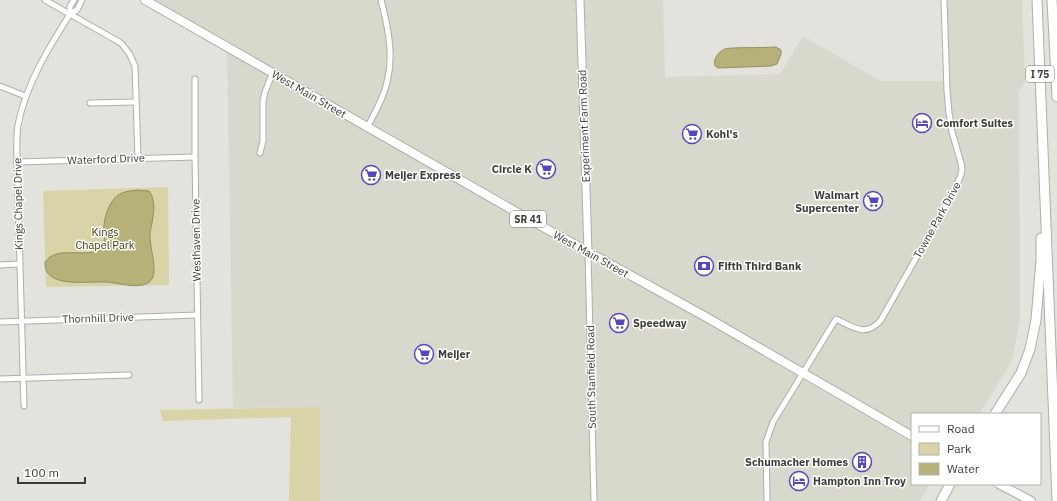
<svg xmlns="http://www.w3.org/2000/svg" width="1057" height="501" viewBox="0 0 1057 501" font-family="'IBM Plex Sans',sans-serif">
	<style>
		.built { fill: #d9d8cc }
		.green { fill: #d8d4a8 }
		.water { fill: #b6b178; stroke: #918e65 }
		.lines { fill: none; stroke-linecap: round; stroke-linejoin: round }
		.street-casing { stroke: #aeaea9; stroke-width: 7 }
		.secondary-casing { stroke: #aeaea9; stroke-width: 9 }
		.primary-casing { stroke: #aeaea9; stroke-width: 10 }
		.highway-casing { stroke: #aeaea9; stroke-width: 11 }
		.street { stroke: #fff; stroke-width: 5 }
		.secondary { stroke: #fff; stroke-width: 7 }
		.primary { stroke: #fff; stroke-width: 8 }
		.highway { stroke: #fff; stroke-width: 9 }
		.labels { text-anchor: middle; stroke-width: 3; stroke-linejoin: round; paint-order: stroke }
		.shield { fill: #fffffe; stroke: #767674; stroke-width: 1 }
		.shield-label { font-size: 10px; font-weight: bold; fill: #3b3b39 }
		.street-label { font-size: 11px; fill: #3b3b39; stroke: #fffffe }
		.poi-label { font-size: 11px; font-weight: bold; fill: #3b3b39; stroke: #fffffe; text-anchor: start }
		.park-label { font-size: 11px; fill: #3d3809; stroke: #fffffe }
	</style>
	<rect width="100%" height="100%" fill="#e3e2dd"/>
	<!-- built -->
	<polygon class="built" points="145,0 663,0 665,77 780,74 803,36 880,81 946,81 944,0 1022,0 1025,83 1019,91 1020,319 1012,361 979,414 912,414 912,484 930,484 920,501 320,501 319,407 233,408 227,47"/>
	<!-- green -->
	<g class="green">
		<polygon points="168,187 169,285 46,287 43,191"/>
		<polygon points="320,407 320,501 289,501 291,417 163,421 160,410"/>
	</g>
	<!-- water -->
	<g class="water">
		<path d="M776,47l5,3v4l-4,10 -6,2 -53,2 -3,-2c-2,-7 3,-14 10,-17 6,-2 42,-1 51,-2z"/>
		<path d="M137,190l12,1c9,11 3,29 1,43 -1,11 8,37 2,45 -9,13 -34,3 -46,3 -18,-1 -63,7 -61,-20 2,-2 4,-5 7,-6 13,-8 42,3 51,-10 3,-6 0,-15 1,-21 1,-11 7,-28 18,-32 4,-2 10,-2 15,-3z"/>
	</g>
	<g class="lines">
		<defs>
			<g id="street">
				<polyline points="45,0 121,43 129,53 135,66 138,158"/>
				<polyline points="70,14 77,10 82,0"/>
				<polyline points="195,79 195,157 199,400"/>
				<polyline points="0,86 25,96"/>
				<polyline points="90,103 136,102"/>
				<path d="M367,128c5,-10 10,-19 14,-28 15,-34 9,-66 0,-100"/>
				<polyline points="260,153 263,141 263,101 265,92 273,72"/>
				<polyline points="17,162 195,157"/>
				<polyline points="588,252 594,501"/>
				<polyline points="0,265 19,264"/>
				<polyline points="0,322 197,315"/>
				<polyline points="0,379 129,375"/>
				<path d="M24,406l-7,-244c0,-12 -1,-25 1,-37 8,-41 30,-76 52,-111v-8l4,-6"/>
				<path d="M767,501l-1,-59 7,-20 63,-103c17,8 30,19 45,1l74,-131 6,-14 1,-6 -1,-6 -9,-31 -3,-19 -2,-22 -3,-91"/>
			</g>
			<polyline id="secondary" points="580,0 588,252"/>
			<g id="primary">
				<polyline points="145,0 525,217 706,317 912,436"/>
				<polyline points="999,484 1031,501"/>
			</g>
			<g id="highway">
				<polyline points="1037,0 1057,500"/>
				<polyline points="1052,0 1057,97"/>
				<polyline points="995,414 1021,373 1030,349 1036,320 1041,260 1041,238"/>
				<polyline points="941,501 950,484"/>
			</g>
		</defs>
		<!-- street casing -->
		<use href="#street" class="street-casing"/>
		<!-- secondary casing -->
		<use href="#secondary" class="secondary-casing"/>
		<!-- primary casing -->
		<use href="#primary" class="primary-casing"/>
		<!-- highway casing -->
		<use href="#highway" class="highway-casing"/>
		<!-- street -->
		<use href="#street" class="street"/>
		<!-- secondary -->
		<use href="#secondary" class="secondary"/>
		<!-- primary -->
		<use href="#primary" class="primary"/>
		<!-- highway -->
		<use href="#highway" class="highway"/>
	</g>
	<!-- icons -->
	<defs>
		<symbol id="hotel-ring" viewBox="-11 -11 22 22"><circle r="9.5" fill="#fffffe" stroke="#5747bf" stroke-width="1.5"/><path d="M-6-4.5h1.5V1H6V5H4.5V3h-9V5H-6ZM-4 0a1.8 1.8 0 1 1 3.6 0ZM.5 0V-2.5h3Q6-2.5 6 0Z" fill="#5747bf"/></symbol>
		<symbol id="supermarket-ring" viewBox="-11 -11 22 22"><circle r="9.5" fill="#fffffe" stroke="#5747bf" stroke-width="1.5"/><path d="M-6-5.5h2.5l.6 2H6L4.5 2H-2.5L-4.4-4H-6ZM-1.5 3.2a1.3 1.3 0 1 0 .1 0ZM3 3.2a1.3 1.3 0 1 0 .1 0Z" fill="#5747bf"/></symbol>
		<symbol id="bank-ring" viewBox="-11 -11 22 22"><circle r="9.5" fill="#fffffe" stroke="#5747bf" stroke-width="1.5"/><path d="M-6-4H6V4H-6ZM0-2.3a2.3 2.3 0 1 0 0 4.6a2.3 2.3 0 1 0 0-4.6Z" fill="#5747bf"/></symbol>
		<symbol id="building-ring" viewBox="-11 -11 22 22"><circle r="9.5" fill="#fffffe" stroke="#5747bf" stroke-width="1.5"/><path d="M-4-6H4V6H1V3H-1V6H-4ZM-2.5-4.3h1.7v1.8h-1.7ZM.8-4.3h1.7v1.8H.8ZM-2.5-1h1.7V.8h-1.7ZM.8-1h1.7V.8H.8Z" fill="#5747bf"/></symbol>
	</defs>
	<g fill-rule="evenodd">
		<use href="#hotel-ring" x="911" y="112" width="22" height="22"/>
		<use href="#supermarket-ring" x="681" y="123" width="22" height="22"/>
		<use href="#supermarket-ring" x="535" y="158" width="22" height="22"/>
		<use href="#supermarket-ring" x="360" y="164" width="22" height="22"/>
		<use href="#supermarket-ring" x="862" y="190" width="22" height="22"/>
		<use href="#bank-ring" x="693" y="255" width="22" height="22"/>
		<use href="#supermarket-ring" x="608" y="312" width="22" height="22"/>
		<use href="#supermarket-ring" x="413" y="343" width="22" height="22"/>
		<use href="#building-ring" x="851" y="451" width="22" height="22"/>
		<use href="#hotel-ring" x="788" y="470" width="22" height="22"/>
	</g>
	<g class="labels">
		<!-- shield labels -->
		<g class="shield">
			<rect x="1026" y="66" width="28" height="16" rx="3"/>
			<rect x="510" y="211" width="36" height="16" rx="3"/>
		</g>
		<g class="shield-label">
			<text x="1040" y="78">I 75</text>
			<text x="528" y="223">SR 41</text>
		</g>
		<!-- street labels -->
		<g class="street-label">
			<text transform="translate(309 94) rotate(30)" y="4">West Main Street</text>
			<text transform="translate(584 126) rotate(-92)" y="4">Experiment Farm Road</text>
			<text transform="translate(106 159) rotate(-2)" y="4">Waterford Drive</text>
			<text transform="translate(18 204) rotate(-91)" y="4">Kings Chapel Drive</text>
			<text transform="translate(937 220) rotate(-61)" y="4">Towne Park Drive</text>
			<text transform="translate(196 240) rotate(-91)" y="4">Westhaven Drive</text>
			<text transform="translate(591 254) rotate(29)" y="4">West Main Street</text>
			<text transform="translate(98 318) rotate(-2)" y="4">Thornhill Drive</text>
			<text transform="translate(591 377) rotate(-91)" y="4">South Stanfield Road</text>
		</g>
		<!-- poi labels -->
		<g class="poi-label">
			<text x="936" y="127">Comfort Suites</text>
			<text x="706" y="138">Kohl's</text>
			<text x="532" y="173" text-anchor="end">Circle K</text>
			<text x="385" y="179">Meijer Express</text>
			<text x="859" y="199" text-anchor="end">Walmart<tspan x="859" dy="13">Supercenter</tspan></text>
			<text x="718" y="270">Fifth Third Bank</text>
			<text x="633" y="327">Speedway</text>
			<text x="438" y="358">Meijer</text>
			<text x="848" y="466" text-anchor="end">Schumacher Homes</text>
			<text x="813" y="485">Hampton Inn Troy</text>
		</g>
		<!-- park labels -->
		<g class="park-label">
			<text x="105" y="236">Kings<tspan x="105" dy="13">Chapel Park</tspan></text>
		</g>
	</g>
	<!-- legend -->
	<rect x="911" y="413" width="130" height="72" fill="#fffffe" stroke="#b1b1af"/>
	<rect x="919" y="426" width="20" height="6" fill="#ffffff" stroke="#b1b1af"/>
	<text x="947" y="433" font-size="12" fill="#3b3b39">Road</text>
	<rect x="919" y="443" width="20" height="12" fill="#d8d4a8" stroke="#b1b1af"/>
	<text x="947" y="453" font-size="12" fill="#3b3b39">Park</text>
	<rect x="919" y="463" width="20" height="12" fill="#b6b178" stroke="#b1b1af"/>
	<text x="947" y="473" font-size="12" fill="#3b3b39">Water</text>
	<!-- scale -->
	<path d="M18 477v6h67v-6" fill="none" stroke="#3b3b39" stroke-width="2"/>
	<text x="24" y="477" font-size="12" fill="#3b3b39" stroke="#fffffe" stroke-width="3" paint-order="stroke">100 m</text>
</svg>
